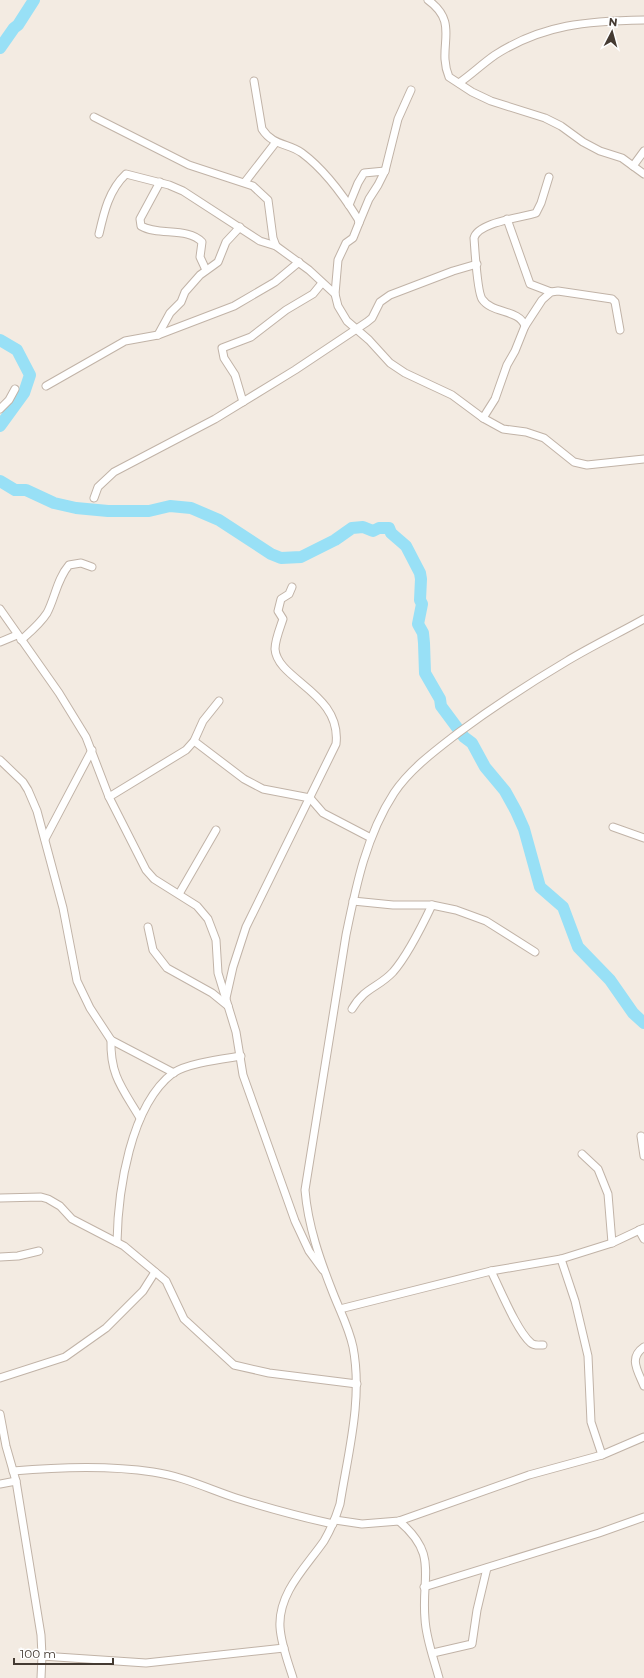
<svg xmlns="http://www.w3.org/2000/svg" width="644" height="1678" viewBox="0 0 644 1678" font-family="Montserrat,sans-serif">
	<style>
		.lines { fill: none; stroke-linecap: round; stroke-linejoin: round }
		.river { stroke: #98e0f6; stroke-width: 12 }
		.street-casing { stroke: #c1b3a7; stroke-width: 9 }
		.street { stroke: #fff; stroke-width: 7 }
	</style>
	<rect width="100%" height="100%" fill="#f3ebe2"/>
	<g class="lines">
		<!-- river -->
		<g class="river">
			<polyline points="0,48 14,28 18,25 34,0"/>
			<polyline points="0,340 17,350 30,375 24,393 0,426"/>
			<polyline points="0,481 15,490 26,490 54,503 76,508 108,511 149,511 170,506 191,508 219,520 271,554 281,558 301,557 335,540 352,528 363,527 373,531 379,528 389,528 391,533 406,546 420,573 421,579 420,600 422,604 418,624 423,633 424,643 425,673 440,699 441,706 464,737 472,743 485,767 505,791 516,811 524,829 540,887 563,907 578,947 610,980 633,1013 644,1023"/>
		</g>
		<defs>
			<g id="street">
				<path d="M428,0c33,24 8,46 21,77l23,15 19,9 54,17 16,8 22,16 17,9 22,7 22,16"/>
				<path d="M254,81l8,48c11,17 26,14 40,24 23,17 41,42 56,66l1,4 -6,15 -7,5 -8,17 -3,34 3,12 9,15 22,19 21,23 15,10 47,22 31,23 20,11 23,3 18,6 30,24 13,3 57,-6"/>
				<path d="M459,83c13,-9 23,-19 36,-28 48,-31 93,-34 149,-35"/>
				<polyline points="94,117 189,165 253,186 268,200 273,238 276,246"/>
				<polyline points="633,166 644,151"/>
				<path d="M160,182l-20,37 1,7c17,10 47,1 61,16l-2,15 6,13"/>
				<polyline points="245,182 276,142"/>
				<polyline points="349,205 358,183 364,173 385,171"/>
				<polyline points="507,219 530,284 551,292"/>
				<polyline points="359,223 369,199 378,185 385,171 398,119 411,90"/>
				<path d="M99,234c5,-22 10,-44 27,-60l43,11 14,6 77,50 16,5 33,24 26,24"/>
				<path d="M525,326c-6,-17 -33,-12 -43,-27 -5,-8 -7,-49 -8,-61 4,-16 47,-20 62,-25l5,-10 8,-26"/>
				<polyline points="158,335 170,313 181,302 185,292 200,275 218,262 226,242 240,227"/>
				<polyline points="46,386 125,341 158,335 234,306 275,282 299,262"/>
				<polyline points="243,402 235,375 224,358 222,348 251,337 286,310 313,294 322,283"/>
				<polyline points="0,409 9,400 15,389"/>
				<polyline points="483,418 495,399 507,365 515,351 525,326 542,300 551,292 558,291 612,299 615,302 620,330"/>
				<polyline points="94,498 98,487 114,472 215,419 295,370 367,322 372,318 380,302 390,295 453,271 477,264"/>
				<polyline points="0,609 59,693 86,737 109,797 146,870 154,879 197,906 208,919 216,940 218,973 236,1032 243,1075 295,1221 309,1251 323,1270"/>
				<path d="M21,640c9,-8 19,-16 26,-27 8,-15 10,-34 22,-48l12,-2 11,4"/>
				<polyline points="0,642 17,635"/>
				<polyline points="194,741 244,779 263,789 310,798 323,813 371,838"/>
				<polyline points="0,760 23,782 28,790 37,811 63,908 77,981 90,1008 111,1040 174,1073"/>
				<polyline points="109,797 186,750 194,741 203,721 219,701"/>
				<polyline points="613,827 644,838"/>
				<polyline points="45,839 92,750"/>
				<polyline points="179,894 216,830"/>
				<polyline points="353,901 393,905 432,905 456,910 486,921 535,952"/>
				<polyline points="148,927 153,950 167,968 212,993 228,1006"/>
				<path d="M226,998l7,-31 13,-40 90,-183c6,-51 -59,-64 -61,-95 0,-9 5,-21 8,-30l-5,-8 3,-12 8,-5 3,-7"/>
				<path d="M352,1009c13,-22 26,-21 41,-37 14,-16 30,-48 39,-67"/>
				<path d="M111,1040c-1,36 12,49 29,78"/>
				<polyline points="641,1136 644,1156"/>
				<polyline points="582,1154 598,1169 608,1194 612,1243"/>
				<polyline points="0,1198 41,1197 48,1199 60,1206 72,1219 124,1246 166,1281 184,1319 234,1365 269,1373 357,1384"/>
				<polyline points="639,1230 644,1239"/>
				<path d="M117,1242c1,-51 13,-136 56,-169 15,-10 50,-14 68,-17"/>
				<polyline points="0,1257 18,1256 39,1251"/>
				<polyline points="561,1259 575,1301 588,1356 591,1422 602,1455"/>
				<path d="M491,1271c9,18 26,60 40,72 3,3 8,2 12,2"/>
				<polyline points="340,1309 491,1271 561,1259 612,1243 644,1228"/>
				<path d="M644,1347c-16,11 -6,24 0,39"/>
				<polyline points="0,1378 65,1357 106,1328 143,1291 155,1272"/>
				<polyline points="0,1414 6,1446 16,1481 41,1635 42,1656 41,1678"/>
				<path d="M13,1471c45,-4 95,-6 140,1 29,4 56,17 83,26 32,10 65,19 97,26"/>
				<polyline points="0,1484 16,1481"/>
				<polyline points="335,1520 362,1524 399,1521 529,1475 602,1455 644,1437"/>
				<path d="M399,1521c40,34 22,54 26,98 1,20 9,40 14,59"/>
				<polyline points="424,1587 599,1533 644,1517"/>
				<polyline points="433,1653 472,1644 477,1610 487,1568"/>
				<polyline points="42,1656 146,1663 284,1648"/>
				<path d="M293,1678c-5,-16 -12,-34 -13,-51 -2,-34 26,-60 44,-86 7,-12 12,-24 16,-37 8,-51 23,-105 13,-157 -4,-19 -13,-36 -20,-54 -13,-33 -25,-67 -28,-103l41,-255c10,-49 20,-99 48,-142 16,-24 42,-43 64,-60 35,-26 72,-50 109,-72 25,-15 52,-28 77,-42"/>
			</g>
		</defs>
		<!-- street casing -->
		<use href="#street" class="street-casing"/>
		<!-- street -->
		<use href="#street" class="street"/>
	</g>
	<!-- north arrow -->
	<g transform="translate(612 32) rotate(6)" stroke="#ffffff" stroke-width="3" paint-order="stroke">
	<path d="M0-3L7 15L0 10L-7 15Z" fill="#443a32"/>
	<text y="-6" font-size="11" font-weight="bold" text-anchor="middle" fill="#443a32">N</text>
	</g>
	<!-- scale -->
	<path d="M14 1658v6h99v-6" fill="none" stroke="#443a32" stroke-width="2"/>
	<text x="20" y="1658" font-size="12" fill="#443a32" stroke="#ffffff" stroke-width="3" paint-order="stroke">100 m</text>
</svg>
